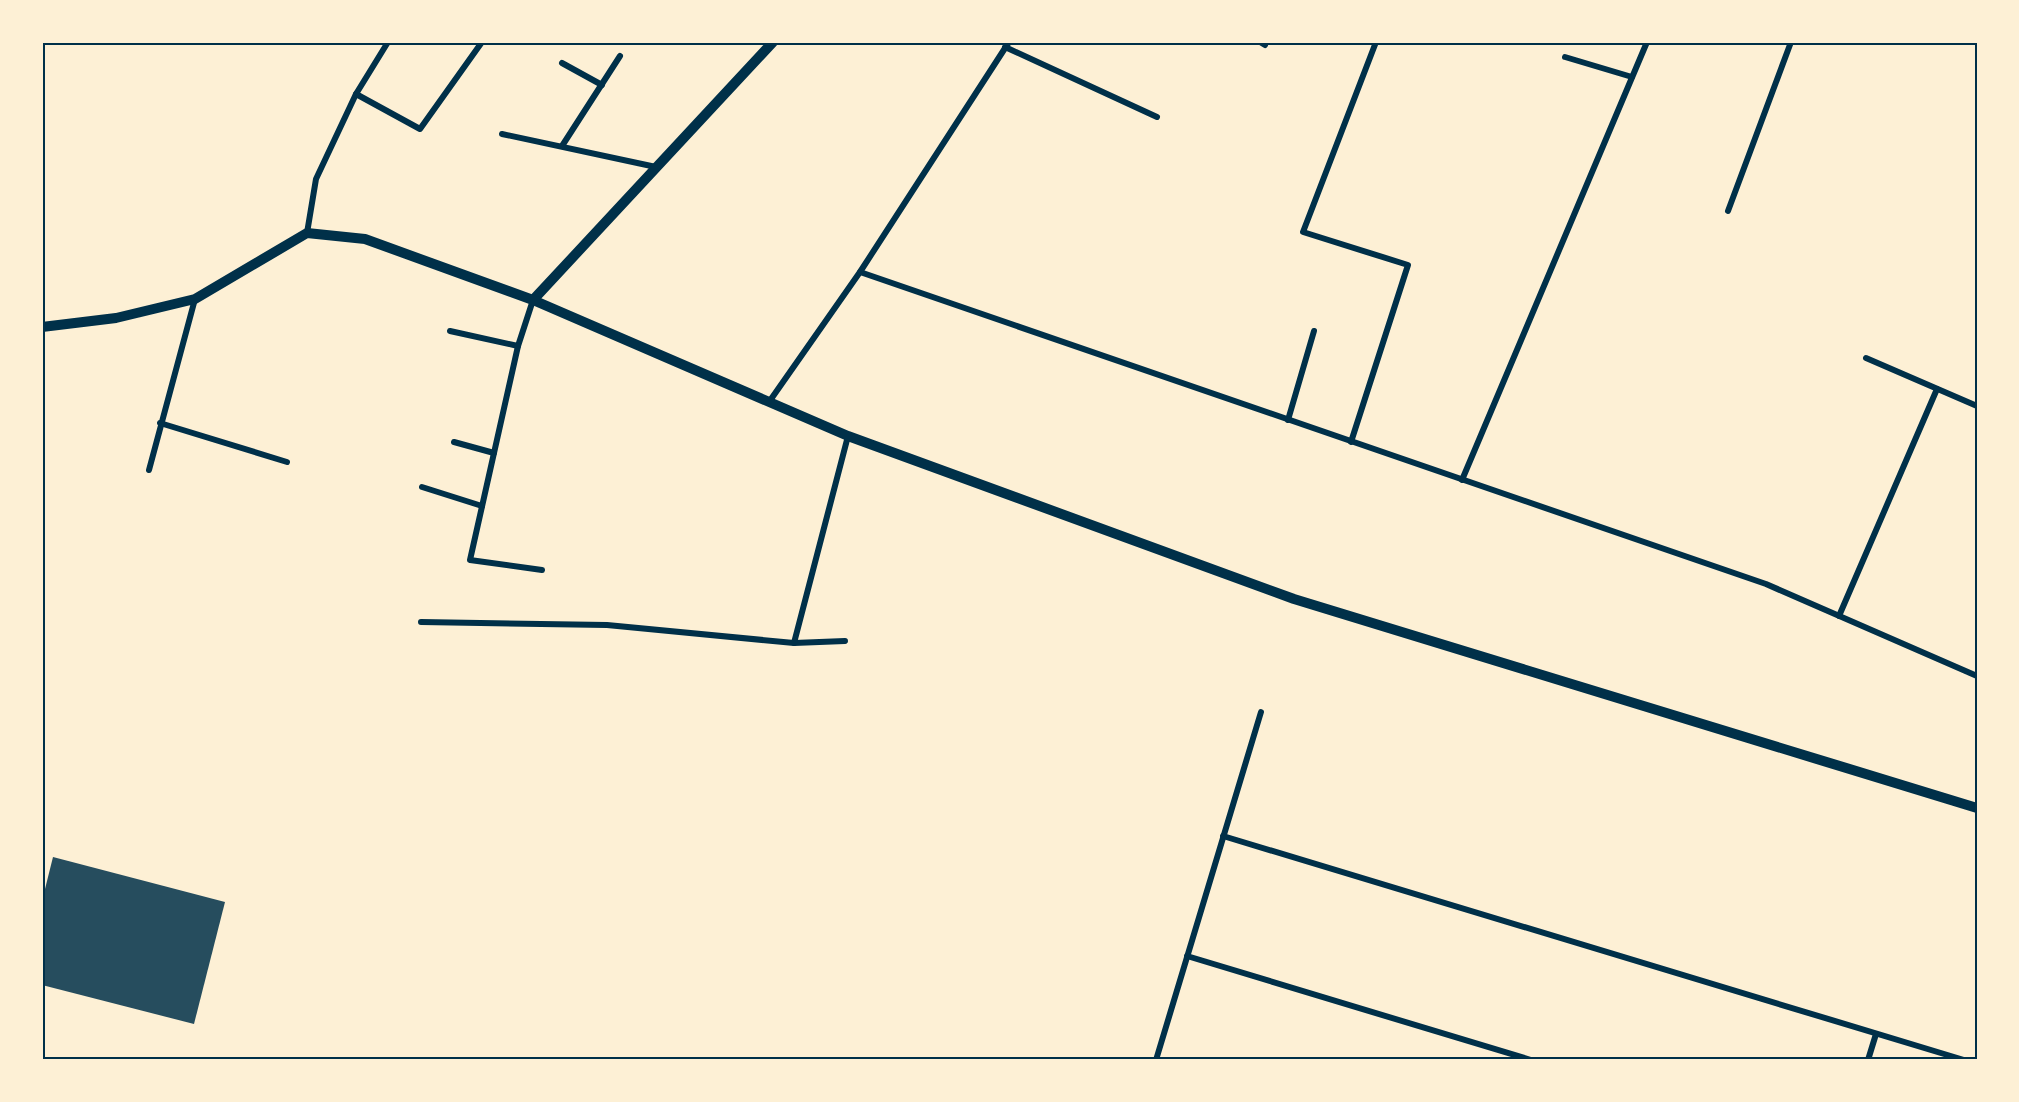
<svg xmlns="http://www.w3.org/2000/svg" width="2019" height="1102" viewBox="0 0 2019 1102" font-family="'Asap Condensed',sans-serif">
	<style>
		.building { fill: #264d5e }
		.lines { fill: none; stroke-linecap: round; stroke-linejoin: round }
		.minor { stroke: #003049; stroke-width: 6 }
		.tertiary { stroke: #003049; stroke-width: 10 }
		.neatline { fill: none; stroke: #003049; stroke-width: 2 }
	</style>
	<rect width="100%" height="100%" fill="#fdf0d5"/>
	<!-- building -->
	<polygon class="building" points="53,857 225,902 194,1024 42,985 42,901"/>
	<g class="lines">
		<!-- minor -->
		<g class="minor">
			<polyline points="1260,42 1265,45"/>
			<polyline points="1005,47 1157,117"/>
			<polyline points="1565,57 1632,77"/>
			<polyline points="562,63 602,85"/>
			<polyline points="356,94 420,129 482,42"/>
			<polyline points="502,134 656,167"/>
			<polyline points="562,146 620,56"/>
			<polyline points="1728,211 1791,42"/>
			<polyline points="307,233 316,179 356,94 388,42"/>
			<polyline points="860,272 1766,584 1977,676"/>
			<polyline points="533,300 518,346 470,560 542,570"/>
			<polyline points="450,331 518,346"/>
			<polyline points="1866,358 1977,406"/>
			<polyline points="769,402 860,272 1009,42"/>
			<polyline points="1288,420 1314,331"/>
			<polyline points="160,423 287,462"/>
			<polyline points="454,442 494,453"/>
			<polyline points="1351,442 1408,265 1303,232 1376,42"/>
			<polyline points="149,470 195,299"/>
			<polyline points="1462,480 1647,42"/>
			<polyline points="422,487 482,506"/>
			<polyline points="1839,616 1937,389"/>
			<polyline points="421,622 607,625 794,643 845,641"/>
			<polyline points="794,643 848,436"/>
			<polyline points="1223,836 1964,1060"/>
			<polyline points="1187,956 1531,1060"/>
			<polyline points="1156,1060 1261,712"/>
			<polyline points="1868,1060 1876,1034"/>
		</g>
		<!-- tertiary -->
		<g class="tertiary">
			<polyline points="533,300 773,42"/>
			<polyline points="42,327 116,318 195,299 307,233 365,239 533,300 848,436 1294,599 1977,808"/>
		</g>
	</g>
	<!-- border -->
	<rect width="2019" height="1102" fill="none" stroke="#fdf0d5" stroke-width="87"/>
	<rect x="44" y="44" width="1932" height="1014" class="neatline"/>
</svg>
